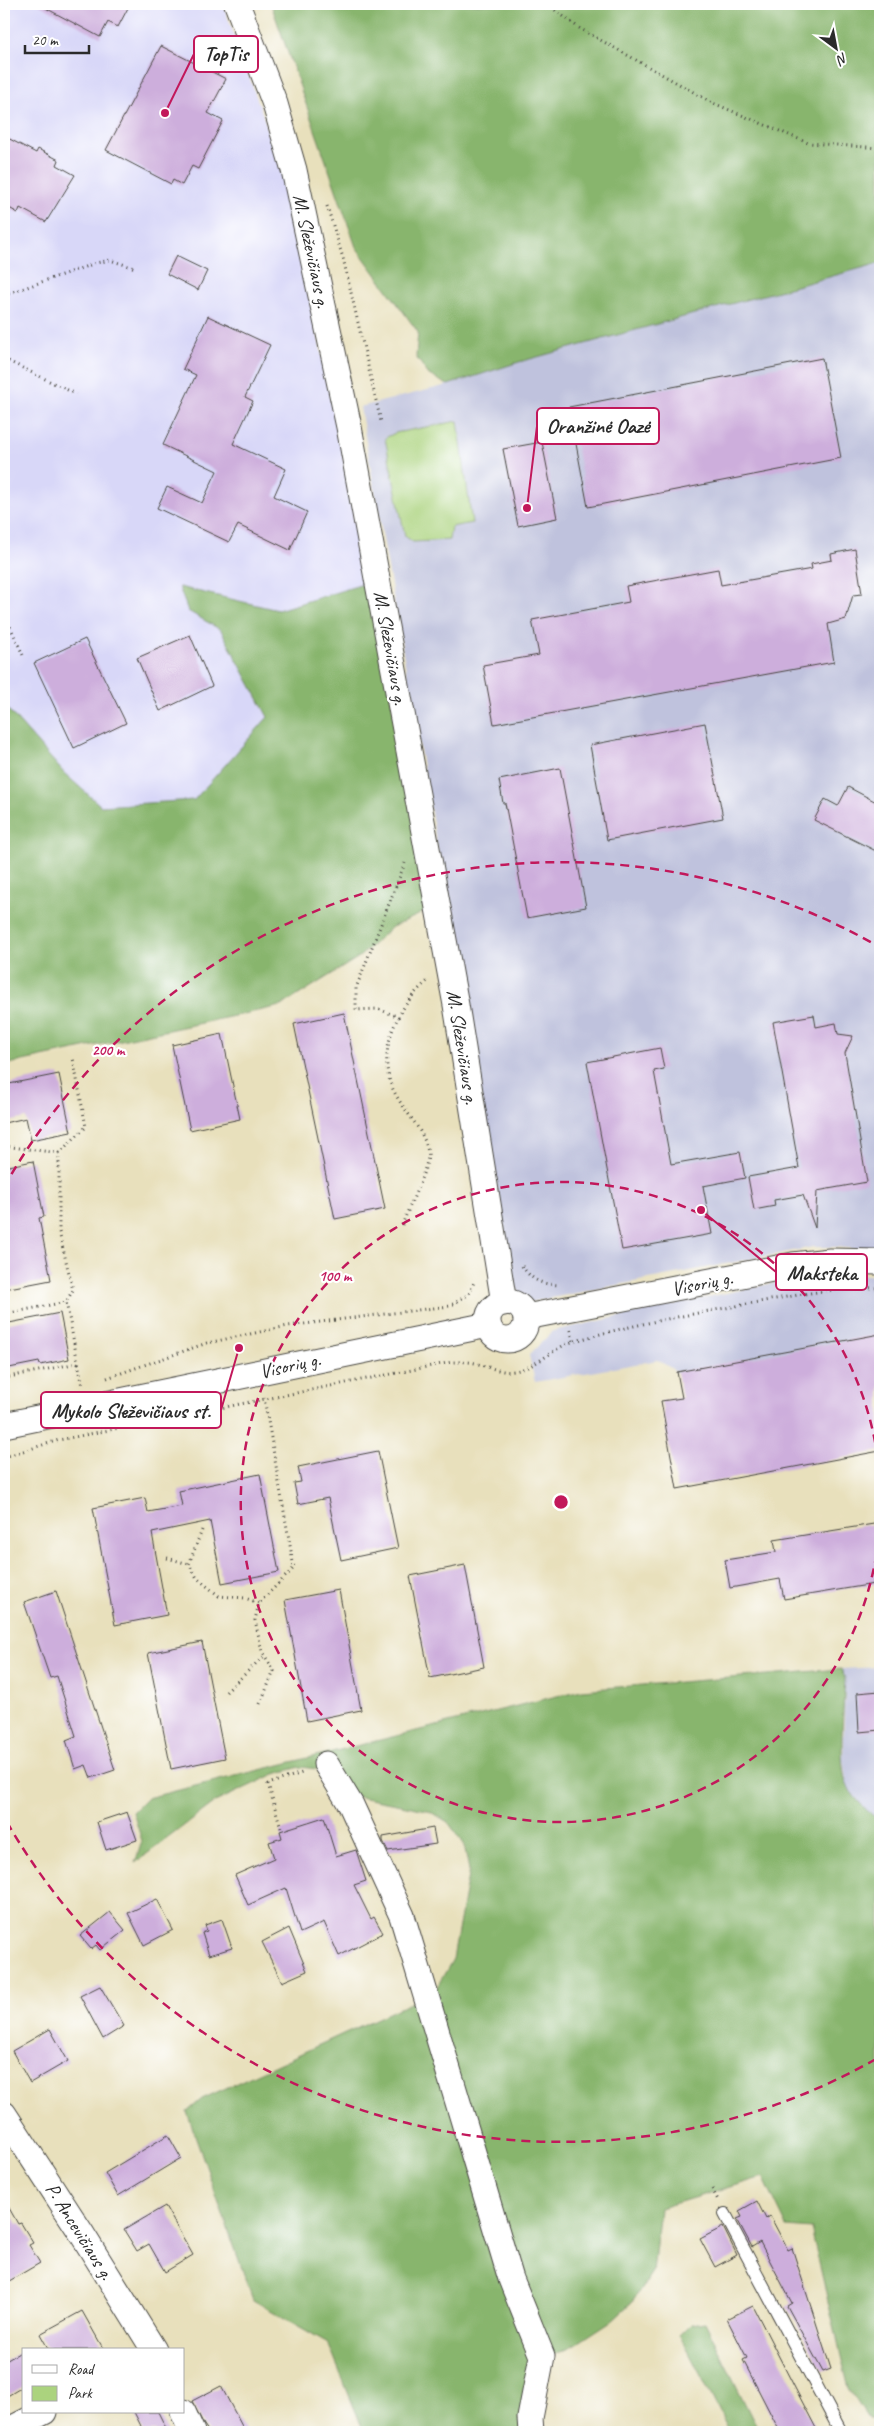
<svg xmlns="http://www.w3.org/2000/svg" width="884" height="2436" viewBox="0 0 884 2436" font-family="Caveat,sans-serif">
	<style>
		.built { fill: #d8d7f8 }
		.industrial { fill: #bfc2dd }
		.green { fill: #abd37e; stroke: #6b7f54 }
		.forest { fill: #88b56d; stroke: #5a704c }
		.building { fill: #cdaedc }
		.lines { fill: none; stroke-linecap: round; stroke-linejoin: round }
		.service-casing { stroke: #474641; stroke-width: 14 }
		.minor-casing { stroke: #474641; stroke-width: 27 }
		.path { stroke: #474641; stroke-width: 3; stroke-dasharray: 1 4; stroke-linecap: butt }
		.service { stroke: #fff; stroke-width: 12 }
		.minor { stroke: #fff; stroke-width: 25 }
		.ring { fill: none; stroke: #c2185b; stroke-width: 2.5; stroke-dasharray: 9 6 }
		.labels { text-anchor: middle; stroke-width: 4.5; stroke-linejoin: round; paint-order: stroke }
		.street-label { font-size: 20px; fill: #2b2b2b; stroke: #fff }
		.centre { fill: #c2185b; stroke: #fff; stroke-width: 2.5 }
		.ring-label { font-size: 15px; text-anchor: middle; font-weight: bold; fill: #c2185b; stroke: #fff; stroke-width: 4.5; stroke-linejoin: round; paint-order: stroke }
		.leader { fill: none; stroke: #c2185b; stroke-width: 2 }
		.callout-dot { fill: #c2185b; stroke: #fff; stroke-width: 2 }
		.callout { fill: #fff; stroke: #c2185b; stroke-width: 2 }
		.callout-label { font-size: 21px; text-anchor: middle; font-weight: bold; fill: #2b2b2b }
	</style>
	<rect width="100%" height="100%" fill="#fff"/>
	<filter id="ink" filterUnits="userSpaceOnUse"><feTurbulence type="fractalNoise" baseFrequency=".02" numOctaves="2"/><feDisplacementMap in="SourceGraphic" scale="10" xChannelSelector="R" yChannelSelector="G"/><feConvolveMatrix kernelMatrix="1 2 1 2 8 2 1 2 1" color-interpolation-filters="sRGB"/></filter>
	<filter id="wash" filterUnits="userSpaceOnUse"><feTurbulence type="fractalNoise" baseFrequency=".0096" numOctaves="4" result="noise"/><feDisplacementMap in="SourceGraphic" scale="20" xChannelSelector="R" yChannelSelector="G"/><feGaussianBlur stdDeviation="1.12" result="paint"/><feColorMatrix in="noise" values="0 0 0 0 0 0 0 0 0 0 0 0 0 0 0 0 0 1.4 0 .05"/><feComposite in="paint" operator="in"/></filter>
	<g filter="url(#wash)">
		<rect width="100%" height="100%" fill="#e8e0bc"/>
		<!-- built -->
		<polygon class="built" points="4,4 223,4 283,171 370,582 278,610 179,587 188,611 221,630 268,718 195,800 101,806 64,773 4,705"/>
		<!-- industrial -->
		<g class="industrial">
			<polygon points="880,263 880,1252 836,1247 813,1247 531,1302 521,1296 513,1281 360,407 448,385 519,362"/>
			<polygon points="828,1272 880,1276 880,1334 677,1372 658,1360 535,1382 529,1355 553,1331 814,1274"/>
			<polygon points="880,1667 880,1821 865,1809 847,1787 843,1760 845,1678 841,1669"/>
		</g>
		<!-- green -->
		<polygon class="green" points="458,421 472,523 451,527 449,540 413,542 405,536 385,438 395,433"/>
		<!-- forest -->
		<g class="forest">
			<polygon points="271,4 880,4 880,263 519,362 448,385 429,375 416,357 418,332 356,247"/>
			<polygon points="370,582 429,910 392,927 359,957 281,1006 4,1065 4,705 64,773 101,806 194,800 268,717 221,630 188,611 179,587 278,610"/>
			<path d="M841,1669l4,9c-1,26 -8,89 3,109 8,14 20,25 32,34v597l-12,1 -19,-30 -38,-160 -24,-2 -24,-50 -103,31 -7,63 -20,30 -22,20 -35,23 -40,18 -5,70h-167l-36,-89 -75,-43 -66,-188 15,-13 232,-107 19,-33 16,-89 -5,-26 -16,-22 -21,-12 -78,-15 -32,-26 -17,-2 -25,7 -60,28 -80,61 7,-22 -9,-29 14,-14 434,-108z"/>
			<polygon points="705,2322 759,2432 730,2432 680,2335 691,2324"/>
		</g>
		<g id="blocks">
			<!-- building -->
			<g class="building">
				<polygon points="38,4 130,4 118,27 108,22 100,37"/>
				<polygon points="161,46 226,79 208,113 223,121 198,169 192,166 182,185 173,180 171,184 106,150"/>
				<polygon points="4,136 36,153 38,149 59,160 57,165 75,175 46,222 20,208 18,213 4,205"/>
				<polygon points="176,256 207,271 198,290 167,274"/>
				<polygon points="208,316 270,345 245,397 253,401 233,444 286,469 274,496 307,512 290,550 238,525 229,542 157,508 167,487 202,503 217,471 163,445 196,375 183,369"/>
				<polygon points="822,358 841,458 588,507 569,407"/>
				<polygon points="542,442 557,518 518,526 503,449"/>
				<polygon points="855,549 862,594 853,595 846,619 828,624 834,662 494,724 483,665 539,655 532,620 629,602 626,586 718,569 721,585 812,569 811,564 832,560 831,554"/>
				<polygon points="190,635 212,686 160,711 137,658"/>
				<polygon points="85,639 126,723 74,748 34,663"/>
				<polygon points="705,723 723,818 607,840 590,745"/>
				<polygon points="560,768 586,907 527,918 505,803 503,803 499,780"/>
				<polygon points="848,787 880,804 880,853 814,820 825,799 838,806"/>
				<polygon points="344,1013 385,1209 335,1219 294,1024"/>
				<polygon points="814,1015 816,1027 836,1023 838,1034 853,1036 845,1053 867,1182 817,1191 815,1228 803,1195 774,1200 775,1206 754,1210 748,1177 799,1168 773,1022"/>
				<polygon points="222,1034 240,1119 190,1130 172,1045"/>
				<polygon points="660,1048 664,1069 654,1071 671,1164 740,1152 745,1178 703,1186 712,1234 622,1250 587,1062"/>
				<polygon points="59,1074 71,1132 31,1140 26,1118 4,1123 4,1085"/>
				<polygon points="33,1161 44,1217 39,1218 51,1280 4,1289 4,1167"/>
				<polygon points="60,1313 69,1359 40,1365 39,1362 4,1369 4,1324"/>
				<polygon points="880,1334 880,1451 677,1489 661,1401 682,1398 677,1372"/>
				<polygon points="378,1451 398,1548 341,1560 328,1498 298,1504 294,1483 301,1482 298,1467"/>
				<polygon points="260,1474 279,1572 222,1583 210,1521 152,1533 167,1615 115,1625 93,1508 145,1498 148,1512 182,1506 179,1491"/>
				<polygon points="880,1523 880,1583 784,1599 780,1579 730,1588 725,1560 776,1552 774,1540"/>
				<polygon points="465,1565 484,1667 430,1678 410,1576"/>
				<polygon points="339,1590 361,1710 307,1721 285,1600"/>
				<polygon points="56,1591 115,1770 91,1778 86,1765 75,1769 66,1740 76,1736 57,1676 50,1678 24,1602"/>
				<polygon points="202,1642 225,1758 171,1769 148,1653"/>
				<polygon points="880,1691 880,1730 859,1732 857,1693"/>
				<polygon points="127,1812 137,1840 106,1850 97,1822"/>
				<polygon points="324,1817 336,1856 356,1850 366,1881 354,1885 371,1919 374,1917 383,1933 339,1956 324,1922 300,1933 286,1888 248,1905 235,1875 274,1858 269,1842 282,1838 280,1831"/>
				<polygon points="433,1828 436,1844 388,1851 383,1841 383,1837"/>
				<polygon points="157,1899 173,1930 144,1945 128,1913"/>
				<polygon points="110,1912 125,1930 100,1950 96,1945 91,1949 80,1936"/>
				<polygon points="222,1919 232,1948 209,1955 202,1933 207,1931 205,1925"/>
				<polygon points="289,1928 307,1971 282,1982 262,1942"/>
				<polygon points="100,1986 124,2026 103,2039 80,1996"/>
				<polygon points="50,2029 68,2061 30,2083 12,2051"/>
				<polygon points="168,2135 181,2158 118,2196 105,2173"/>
				<polygon points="4,2199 18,2224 21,2223 33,2243 29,2245 40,2263 4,2284"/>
				<polygon points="757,2201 766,2219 770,2216 788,2250 792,2248 831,2369 823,2372 787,2306 792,2303 760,2242 752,2247 737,2219 742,2217 739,2211"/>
				<polygon points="165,2206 193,2255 165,2272 149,2244 137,2251 124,2230"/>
				<polygon points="723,2227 737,2255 715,2267 700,2239"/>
				<polygon points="753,2306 795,2388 818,2432 780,2432 743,2360 747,2358 727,2319"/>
				<polygon points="82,2311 104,2350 49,2350 40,2334"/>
				<polygon points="24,2350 24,2386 4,2398 4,2362"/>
				<polygon points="221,2386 245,2432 209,2432 204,2425 192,2401"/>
				<polygon points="134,2412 158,2412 168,2432 144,2432"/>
			</g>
		</g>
	</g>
	<g filter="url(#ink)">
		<use href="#blocks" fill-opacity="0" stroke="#474641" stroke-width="1"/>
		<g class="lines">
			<defs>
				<polyline id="service" points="725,2214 841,2432"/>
				<g id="minor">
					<polyline points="237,4 275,104 294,170 349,427 456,1005 504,1303"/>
					<circle cx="507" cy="1321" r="19"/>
					<polyline points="526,1317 793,1265 830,1261 880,1262"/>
					<polyline points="4,1425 488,1325"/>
					<polyline points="326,1764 351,1805 402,1916 511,2279 542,2356 530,2418 531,2432"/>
					<polyline points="4,2114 82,2234 154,2350"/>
					<polyline points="183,2412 192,2432"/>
					<polyline points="5,2432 44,2412"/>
				</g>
			</defs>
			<!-- service casing -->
			<use href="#service" class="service-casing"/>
			<!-- minor casing -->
			<use href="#minor" class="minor-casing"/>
			<!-- path -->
			<g class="path">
				<polyline points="547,4 579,28 713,103 808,143 880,148"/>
				<polyline points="327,206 343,258 381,422"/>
				<polyline points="4,295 96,263 110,260 135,268"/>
				<polyline points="4,359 76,394"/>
				<polyline points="4,613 23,655"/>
				<polyline points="399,1017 378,1009 356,1010 356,988 405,863"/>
				<polyline points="4,1146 59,1153"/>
				<path d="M402,1225c5,-13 28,-62 26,-72 -4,-26 -26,-42 -36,-66 -16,-37 7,-84 37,-107"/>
				<path d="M522,1266c11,16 20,18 38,19"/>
				<polyline points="4,1314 66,1302"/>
				<polyline points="571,1330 573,1342"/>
				<polyline points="78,1363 83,1386"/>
				<polyline points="4,1378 78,1363 66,1302 73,1290 59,1232 59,1153 86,1127 73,1058"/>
				<polyline points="107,1378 207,1343 288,1326 450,1306 469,1294 475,1280"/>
				<path d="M4,1457l55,-17 393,-78c8,0 18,-1 26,2 13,3 22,9 36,7 23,-3 39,-24 61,-30 58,-17 118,-27 178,-38 41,-7 85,-17 127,-15"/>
				<polyline points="202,1530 189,1564 197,1578 219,1596 245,1598 259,1603"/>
				<polyline points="167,1558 189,1564"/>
				<polyline points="226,1692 265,1655"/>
				<polyline points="260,1704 274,1671 262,1651 255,1620 259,1603 294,1568 264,1398"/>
				<polyline points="281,1828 268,1784 305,1772"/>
				<polyline points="712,2189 718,2200"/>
			</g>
			<!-- service -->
			<use href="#service" class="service"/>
			<!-- minor -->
			<use href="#minor" class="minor"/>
		</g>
	</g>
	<!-- distance rings -->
	<g class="ring">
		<path d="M880 1524A320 320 0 1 1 880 1480"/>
		<path d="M876 2059A640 640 0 0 1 4 1817M4 1187A640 640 0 0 1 876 945"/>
	</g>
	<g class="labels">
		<!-- street labels -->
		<g class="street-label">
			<text transform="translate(312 251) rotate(78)" y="7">M. Sleževičiaus g.</text>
			<text transform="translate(391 648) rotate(80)" y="7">M. Sleževičiaus g.</text>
			<text transform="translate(463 1047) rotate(81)" y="7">M. Sleževičiaus g.</text>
			<text transform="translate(702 1283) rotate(-11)" y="7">Visorių g.</text>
			<text transform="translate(290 1365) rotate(-12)" y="7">Visorių g.</text>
			<text transform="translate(80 2231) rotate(58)" y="7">P. Ancevičiaus g.</text>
		</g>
	</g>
	<circle cx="561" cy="1502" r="8" class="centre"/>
	<g class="ring-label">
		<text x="108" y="1055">200 m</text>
		<text x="335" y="1281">100 m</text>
	</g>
	<!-- callouts -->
	<path class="leader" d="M165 113L194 54M527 508L537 426M701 1210L776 1272M239 1348L221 1410"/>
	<g class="callout-dot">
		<circle cx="165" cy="113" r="5"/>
		<circle cx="527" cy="508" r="5"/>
		<circle cx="701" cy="1210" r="5"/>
		<circle cx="239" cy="1348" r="5"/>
	</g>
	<g class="callout">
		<rect x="194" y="36" width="64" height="36" rx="5"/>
		<rect x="537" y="408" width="122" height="36" rx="5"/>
		<rect x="776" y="1254" width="91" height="36" rx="5"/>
		<rect x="41" y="1392" width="180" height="36" rx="5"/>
	</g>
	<g class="callout-label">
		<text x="226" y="61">TopTis</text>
		<text x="598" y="433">Oranžinė Oazė</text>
		<text x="822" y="1280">Maksteka</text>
		<text x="131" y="1418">Mykolo Sleževičiaus st.</text>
	</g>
	<!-- margin -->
	<rect width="884" height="2436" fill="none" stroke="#fff" stroke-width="20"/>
	<!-- legend -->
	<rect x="22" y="2348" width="162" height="65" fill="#ffffff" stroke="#aaaaaa"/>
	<rect x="32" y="2365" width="25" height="8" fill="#ffffff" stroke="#aaaaaa"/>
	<text x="68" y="2374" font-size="15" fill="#2b2b2b">Road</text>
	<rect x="32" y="2386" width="25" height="15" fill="#abd37e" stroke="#aaaaaa"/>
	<text x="68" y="2398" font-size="15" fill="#2b2b2b">Park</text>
	<!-- north arrow -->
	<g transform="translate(836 48) rotate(148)" stroke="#ffffff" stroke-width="4" paint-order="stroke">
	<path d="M0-4L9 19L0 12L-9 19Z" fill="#2b2b2b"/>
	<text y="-8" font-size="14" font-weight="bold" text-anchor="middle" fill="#2b2b2b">N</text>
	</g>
	<!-- scale -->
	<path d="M25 45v8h64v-8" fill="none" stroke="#2b2b2b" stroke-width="2.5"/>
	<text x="32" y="45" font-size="15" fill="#2b2b2b" stroke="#ffffff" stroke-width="4" paint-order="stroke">20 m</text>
</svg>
